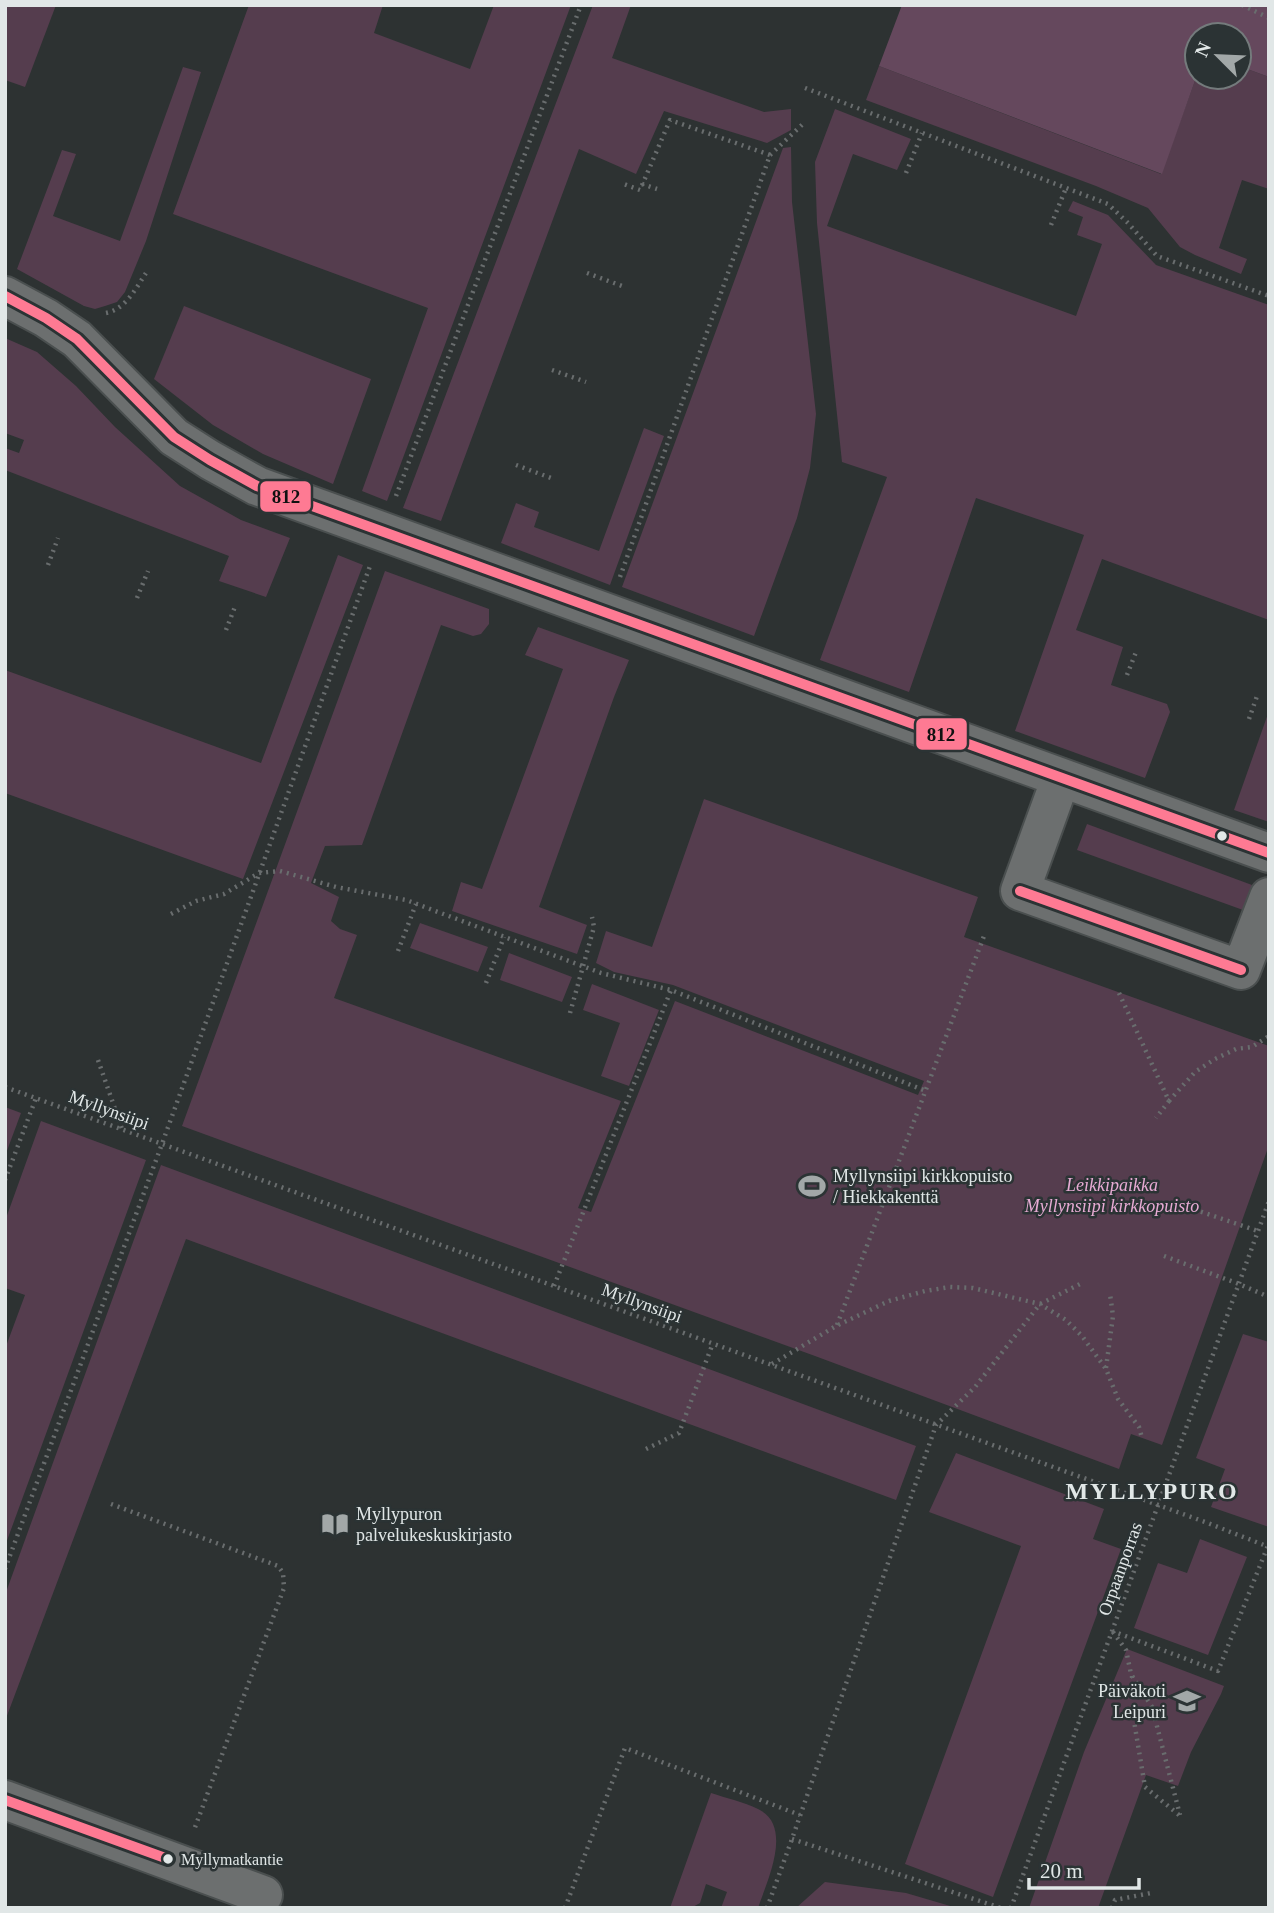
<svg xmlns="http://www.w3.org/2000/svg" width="1274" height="1913" viewBox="0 0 1274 1913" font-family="'Times New Roman',serif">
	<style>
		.green { fill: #553d4e }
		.forest { fill: #65485d }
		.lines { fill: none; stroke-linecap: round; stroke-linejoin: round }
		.minor-casing { stroke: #4a4f4f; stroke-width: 42 }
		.path { stroke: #696d6e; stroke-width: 4.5; stroke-dasharray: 2 5; stroke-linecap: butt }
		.minor { stroke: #6c6f6f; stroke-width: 38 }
		.bus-1-casing { stroke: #2b3334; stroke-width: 16 }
		.bus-1 { stroke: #fe7a93; stroke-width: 10 }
		.bus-dot { fill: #e1e7e7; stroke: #2b3334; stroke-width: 2.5 }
		.labels { text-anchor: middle; stroke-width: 5; stroke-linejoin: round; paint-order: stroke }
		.bus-label { font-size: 16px; fill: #e1e7e7; stroke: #2b3334; text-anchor: start }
		.street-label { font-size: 18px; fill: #e1e7e7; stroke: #2b3334 }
		.poi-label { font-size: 18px; fill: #e1e7e7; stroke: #2b3334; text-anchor: start }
		.park-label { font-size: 18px; font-style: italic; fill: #e7abd4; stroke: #2b3334 }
		.district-label { font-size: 24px; font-weight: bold; letter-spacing: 2px; fill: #e1e7e7; stroke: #2b3334 }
		.line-badge { stroke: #2b3334; stroke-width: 2.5 }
		.pale-badge-label { font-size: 19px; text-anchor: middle; font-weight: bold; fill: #111 }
	</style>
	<rect width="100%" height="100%" fill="#2d3232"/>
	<!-- green -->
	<g class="green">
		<polygon points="5,5 56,5 25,87 5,80"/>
		<polygon points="249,5 383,5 374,33 470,69 494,5 571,5 387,501 362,491 428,308 173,214"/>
		<polygon points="593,5 631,5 612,58 764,112 791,109 791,130 767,143 664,111 636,174 579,149 441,521 403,508"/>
		<polygon points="879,66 1161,174 1197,75 1197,77 1239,77 1239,66 1269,77 1269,189 1242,180 1219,248 1247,259 1241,274 1195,255 1180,247 1148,208 1096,186 866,100"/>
		<polygon points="183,67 201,72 146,241 125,292 117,302 105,306 95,309 84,306 17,269 62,150 76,154 53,216 120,241"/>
		<polygon points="835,109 911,139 897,170 853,154 827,226 1076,316 1102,244 1077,235 1083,217 1068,211 1073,201 1108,215 1156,265 1269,305 1269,620 1102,559 1076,630 1123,647 1111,685 1167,704 1170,712 1145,778 1015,731 1084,535 976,498 909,692 820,660 887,477 842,462 817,223 815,162"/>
		<polygon points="791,147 792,202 816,414 810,468 797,518 754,636 622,587 783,148"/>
		<polygon points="184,306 371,379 333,484 263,454 213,425 154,379"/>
		<polygon points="5,338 37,352 76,386 115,427 180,486 241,520 290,538 266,597 219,581 229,556 5,470 5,448 19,453 24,440 5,433"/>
		<polygon points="644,428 664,436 610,585 501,543 516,503 539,512 534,527 599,551"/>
		<polygon points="338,555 363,565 243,879 5,793 5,670 261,763"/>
		<polygon points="385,571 489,609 489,624 481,634 473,636 441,625 362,845 325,846 311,883 339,897 331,921 340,929 357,935 334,998 621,1101 578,1208 591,1212 675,1001 918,1095 924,1081 673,985 614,972 596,963 606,931 652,947 704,799 978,897 964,937 1269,1046 1269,1145 1162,1445 1131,1434 1119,1469 815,1356 182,1126"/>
		<polygon points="538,627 629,660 614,697 539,907 587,925 577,954 452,911 461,882 482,889 563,669 525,655"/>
		<polygon points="1269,711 1269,822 1234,810"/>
		<polygon points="1087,824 1252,885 1243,910 1077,850"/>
		<polygon points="420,923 488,947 478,972 410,948"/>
		<polygon points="509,953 572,977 562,1002 500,980"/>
		<polygon points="592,984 659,1010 629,1086 601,1076 620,1023 583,1010"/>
		<polygon points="5,1107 21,1113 5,1156"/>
		<polygon points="41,1121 146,1160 5,1546 5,1349 25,1295 5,1288 5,1221"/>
		<polygon points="161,1165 916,1446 896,1500 186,1239 5,1721 5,1595"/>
		<polygon points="1243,1334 1269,1342 1269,1527 1211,1507 1225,1469 1196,1458"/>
		<polygon points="956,1453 1104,1509 1093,1539 1121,1549 993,1897 905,1864 1021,1546 929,1512"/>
		<polygon points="1200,1539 1247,1557 1208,1655 1134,1628 1158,1563 1187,1573"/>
		<polygon points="1127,1649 1224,1686 1221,1694 1191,1752 1178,1786 1146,1775 1098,1908 1029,1908 1084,1752"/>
		<path d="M711,1793c15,5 33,9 47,16 36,17 9,72 0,99h-37l6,-16 -21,-8 -6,19 -9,5h-21z"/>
		<polygon points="825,1882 906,1893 957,1908 796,1908"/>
	</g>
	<!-- forest -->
	<polygon class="forest" points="902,5 1269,5 1269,77 1239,66 1239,35 1197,35 1197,75 1162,174 879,66"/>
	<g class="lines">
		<defs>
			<g id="minor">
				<polyline points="5,296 46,318 77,339 174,437 210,460 257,486 1269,853"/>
				<polyline points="1061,778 1020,891 1241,970 1269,897"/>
				<polyline points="5,1800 263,1895"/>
			</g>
		</defs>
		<!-- minor casing -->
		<use href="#minor" class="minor-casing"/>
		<!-- path -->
		<g class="path">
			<polyline points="1242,5 1269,18"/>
			<polyline points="805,88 1108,204 1128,223 1157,256 1269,296"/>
			<polyline points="770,155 805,122"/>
			<polyline points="906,173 922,133"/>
			<polyline points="642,184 657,189"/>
			<polyline points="1051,225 1066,188"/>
			<polyline points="587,273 622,286"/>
			<path d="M106,313c20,-4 30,-25 40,-40"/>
			<polyline points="552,370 586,382"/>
			<polyline points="516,465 551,478"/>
			<polyline points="396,496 581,5"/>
			<polyline points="48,565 58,538"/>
			<polyline points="620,577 770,155 670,120 640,190 621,183"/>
			<polyline points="137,598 148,571"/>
			<polyline points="226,630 236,604"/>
			<polyline points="1127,675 1136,652"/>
			<polyline points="1249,719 1257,696"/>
			<polyline points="171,914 196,901 224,894 259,873 280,871 336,887 406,900 601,973 671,990 926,1091"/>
			<polyline points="398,951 416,904"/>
			<polyline points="486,983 504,937"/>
			<polyline points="1119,993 1169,1101 1156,1118"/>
			<polyline points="570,1013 594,927 592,917"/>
			<polyline points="98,1060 122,1129"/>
			<polyline points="5,1087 1205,1522 1269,1547"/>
			<polyline points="1169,1101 1195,1072 1215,1059 1236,1049 1252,1047 1269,1036"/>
			<polyline points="5,1180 36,1098"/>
			<polyline points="1181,1205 1258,1231"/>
			<polyline points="1164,1256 1239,1284 1269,1297"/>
			<polyline points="554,1286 671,990"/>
			<polyline points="837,1325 984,936"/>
			<polyline points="772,1364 836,1326 889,1301 925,1291 950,1287 973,1288 1040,1304 1066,1320 1082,1336 1106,1369 1118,1399 1139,1427 1142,1438"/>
			<polyline points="1106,1368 1113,1316 1110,1294"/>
			<polyline points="646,1449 679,1433 713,1343"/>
			<polyline points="111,1504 278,1566 283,1573 284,1588 194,1830"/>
			<polyline points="5,1569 162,1144 370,566"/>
			<polyline points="1112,1631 1218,1671 1269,1543"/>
			<polyline points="1113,1632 1126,1650 1131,1674 1152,1707 1180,1815"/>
			<polyline points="1132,1676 1134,1721 1145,1787 1179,1815"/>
			<polyline points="792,1839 1001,1908"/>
			<polyline points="565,1908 625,1748 800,1815"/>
			<polyline points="767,1908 792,1839 936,1425 975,1387 1040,1304 1082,1283"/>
			<polyline points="1011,1908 1269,1201"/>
			<polyline points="1112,1908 1115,1900 1151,1893"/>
		</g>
		<!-- minor -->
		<use href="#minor" class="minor"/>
		<defs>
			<g id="bus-1">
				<polyline points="5,296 46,318 77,339 174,437 210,460 257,486 1269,853"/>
				<polyline points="1020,891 1241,970"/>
				<polyline points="5,1800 168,1859"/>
			</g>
		</defs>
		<!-- bus-1 casing -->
		<use href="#bus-1" class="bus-1-casing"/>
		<!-- bus-1 -->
		<use href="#bus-1" class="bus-1"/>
	</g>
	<!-- icons -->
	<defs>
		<symbol id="stadium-bare" viewBox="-9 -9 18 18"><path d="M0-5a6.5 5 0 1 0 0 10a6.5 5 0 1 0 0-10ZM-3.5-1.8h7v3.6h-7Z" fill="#a2a8a8" stroke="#2b3334" stroke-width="2.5" paint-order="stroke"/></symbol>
		<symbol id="library-bare" viewBox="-9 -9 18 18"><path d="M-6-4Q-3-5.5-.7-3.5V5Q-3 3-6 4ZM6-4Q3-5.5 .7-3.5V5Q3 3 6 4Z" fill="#a2a8a8" stroke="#2b3334" stroke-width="2.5" paint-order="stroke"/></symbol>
		<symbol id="school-bare" viewBox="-9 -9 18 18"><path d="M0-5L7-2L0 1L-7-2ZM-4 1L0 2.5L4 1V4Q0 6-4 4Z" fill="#a2a8a8" stroke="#2b3334" stroke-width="2.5" paint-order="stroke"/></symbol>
	</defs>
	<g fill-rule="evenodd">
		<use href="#stadium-bare" x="793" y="1167" width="38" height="38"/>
		<use href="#library-bare" x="316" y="1505" width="38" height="38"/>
		<use href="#school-bare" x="1168" y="1682" width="38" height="38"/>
	</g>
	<!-- markers -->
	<g class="bus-dot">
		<circle cx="1222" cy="836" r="6"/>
		<circle cx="168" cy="1859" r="6"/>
	</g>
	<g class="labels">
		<!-- bus labels -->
		<g class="bus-label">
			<text x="181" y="1865">Myllymatkantie</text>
		</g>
		<!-- street labels -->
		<g class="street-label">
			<text transform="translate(109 1110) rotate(20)" y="6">Myllynsiipi</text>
			<text transform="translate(642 1303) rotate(20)" y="6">Myllynsiipi</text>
			<text transform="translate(1120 1569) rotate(-70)" y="6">Orpaanporras</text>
		</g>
		<!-- poi labels -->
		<g class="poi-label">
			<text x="833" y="1182">Myllynsiipi kirkkopuisto<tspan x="833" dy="21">/ Hiekkakenttä</tspan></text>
			<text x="356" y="1520">Myllypuron<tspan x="356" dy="21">palvelukeskuskirjasto</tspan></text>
			<text x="1166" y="1697" text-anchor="end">Päiväkoti<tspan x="1166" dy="21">Leipuri</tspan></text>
		</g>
		<!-- park labels -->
		<g class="park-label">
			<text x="1112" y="1191">Leikkipaikka<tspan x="1112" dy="21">Myllynsiipi kirkkopuisto</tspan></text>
		</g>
		<!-- district labels -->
		<g class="district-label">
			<text x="1152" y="1499">MYLLYPURO</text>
		</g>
	</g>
	<g class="line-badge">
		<rect x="259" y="480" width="53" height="33" rx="7" fill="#fe7a93"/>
		<rect x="915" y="717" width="53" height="34" rx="7" fill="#fe7a93"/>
	</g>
	<g class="pale-badge-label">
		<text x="286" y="503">812</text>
		<text x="941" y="741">812</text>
	</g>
	<!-- border -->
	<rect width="1274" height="1913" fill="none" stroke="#e1e7e7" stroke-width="14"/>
	<!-- north arrow -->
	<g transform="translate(1218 56) rotate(294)"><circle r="33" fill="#2b3334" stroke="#747b7c" stroke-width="2"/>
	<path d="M0-5L12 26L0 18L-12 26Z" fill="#a2a8a8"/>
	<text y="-10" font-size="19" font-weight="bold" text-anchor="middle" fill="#e1e7e7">N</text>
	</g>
	<!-- scale -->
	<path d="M1029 1878v10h110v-10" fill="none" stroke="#e1e7e7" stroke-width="3.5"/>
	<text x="1040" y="1878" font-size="21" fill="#e1e7e7" stroke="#2b3334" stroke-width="5" paint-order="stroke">20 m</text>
</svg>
